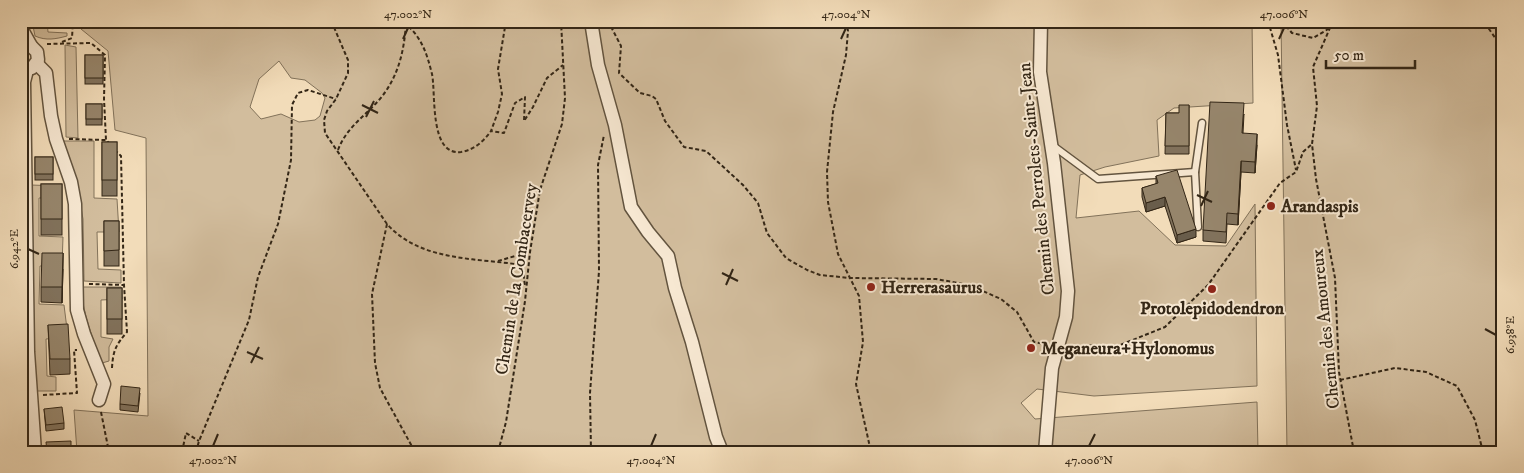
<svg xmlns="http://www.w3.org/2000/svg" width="1524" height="473" viewBox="0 0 1524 473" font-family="'IM FELL DW Pica',serif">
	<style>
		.green { fill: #d2bd9d; stroke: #82725a; fill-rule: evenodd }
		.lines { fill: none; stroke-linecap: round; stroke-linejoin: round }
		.lane-casing { stroke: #63543f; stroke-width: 9 }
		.street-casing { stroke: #63543f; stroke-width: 15 }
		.path { stroke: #332616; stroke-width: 2; stroke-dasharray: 4 2.5; stroke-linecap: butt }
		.lane { stroke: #f7e8d2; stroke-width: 6 }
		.street { stroke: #f7e8d2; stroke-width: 12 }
		.wall { fill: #81725c; stroke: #332616 }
		.shaded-wall { fill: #695d4b; stroke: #332616 }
		.building { fill: #96856b; stroke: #332616 }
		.ticks { fill: none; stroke: #332616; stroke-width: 2 }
		.poi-dot { fill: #8f2418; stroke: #f7e8d2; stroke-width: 2 }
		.labels { text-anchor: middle; stroke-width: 4; stroke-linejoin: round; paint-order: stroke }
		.street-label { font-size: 18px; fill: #332616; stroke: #f7e8d2 }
		.poi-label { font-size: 18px; font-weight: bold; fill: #332616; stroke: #f7e8d2; text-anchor: start }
		.neatline { fill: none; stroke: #332616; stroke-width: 2 }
		.ticks-label { font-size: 12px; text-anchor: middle; fill: #332616 }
	</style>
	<rect width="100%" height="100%" fill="#f2dcb9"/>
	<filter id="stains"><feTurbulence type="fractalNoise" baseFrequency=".004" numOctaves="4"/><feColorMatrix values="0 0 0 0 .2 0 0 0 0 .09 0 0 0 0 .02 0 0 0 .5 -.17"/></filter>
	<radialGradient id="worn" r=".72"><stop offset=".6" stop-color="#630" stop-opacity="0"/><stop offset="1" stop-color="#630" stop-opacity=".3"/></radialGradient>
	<!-- green -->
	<g class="green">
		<path d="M32,21h15l1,11 19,1v3c-11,3 -21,5 -32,0z"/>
		<path d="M81,21h1171l1,82 -79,5 -17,12 2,36 -54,11 -25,8 -4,43 63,-7 36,34 51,1 29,-42 2,182 -163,10 -57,-7 -16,14 14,16 222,-17 1,50h-1181l-3,-42 74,6 -2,-278 -31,-8 -7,-79 -27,-22zM279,61l12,17 14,2 17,13 3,5 -5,18 -5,4 -16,2 -18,-8 -20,5 -11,-12 9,-28z"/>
		<polygon points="1281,21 1503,21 1503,452 1287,452"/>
		<polygon points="65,45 76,47 78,138 66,137"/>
		<polygon points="61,141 94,141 94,198 117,199 119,232 97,232 98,269 121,270 121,283 84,281 83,219 80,202"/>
		<polygon points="31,185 59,186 58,198 39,198 39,236 63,237 62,266 40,266 39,304 64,305 68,337 46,339 47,376 56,377 56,391 35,391"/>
		<path d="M81,287h40l1,12 -21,1v37l12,2 -4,8v14l-7,2c-10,-26 -19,-49 -21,-76z"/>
	</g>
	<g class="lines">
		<defs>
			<g id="lane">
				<polyline points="1052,145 1098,179 1195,172"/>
				<polyline points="1198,227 1195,172 1202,123"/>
			</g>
			<g id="street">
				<polyline points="591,21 598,65 615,125 631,207 648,232 668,256 675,288 692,342 716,437 722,452"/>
				<polyline points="1041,21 1040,72 1054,163 1068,291 1066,317 1052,368 1045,452"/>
				<polyline points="21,28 31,46"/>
				<polyline points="21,46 31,46 37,52 38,60 32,68"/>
				<polyline points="37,64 46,73 51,116 56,139 71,182 75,204 77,310 84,334 104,384 99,400"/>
				<polyline points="27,70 24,82 28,352 35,452"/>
			</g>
		</defs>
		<!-- lane casing -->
		<use href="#lane" class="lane-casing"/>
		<!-- street casing -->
		<use href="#street" class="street-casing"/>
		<!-- path -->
		<g class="path">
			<polyline points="322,21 333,25"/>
			<path d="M334,21l-1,4 15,35v13l-12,26 -9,12 -3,9 1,13 62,91c32,36 84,34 128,40l8,6 2,16"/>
			<path d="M406,21v3c16,14 21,30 26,50 4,19 -3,82 29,78 13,-2 23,-11 30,-21"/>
			<polyline points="506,21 498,69 502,94 498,112 491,131 504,133 515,103 525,97 524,121 533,107 547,78 563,65"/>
			<polyline points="608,21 621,46 619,73 640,93 652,96 656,99 665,121 684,147 706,151 743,185 758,203 767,233 786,258 807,270 820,275 850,278 936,279 969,285 1001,299 1017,312 1034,342 1045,344"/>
			<polyline points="846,21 848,31 846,55 833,112 827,172 828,202 838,254 859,296 863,342 856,384 871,452"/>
			<polyline points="1268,21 1278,55 1287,125 1296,170"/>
			<polyline points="1282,21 1292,33 1313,38 1330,28"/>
			<polyline points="1333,21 1313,67 1317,106 1312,144 1316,179 1335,278 1339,372 1354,452"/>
			<polyline points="1478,21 1489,29 1503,49"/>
			<polyline points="62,42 72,38 73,21"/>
			<polyline points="47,44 91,43 105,55 104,99 106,140 109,143"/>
			<polyline points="69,139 106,140"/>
			<path d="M338,150c8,-22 27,-34 41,-50 19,-22 25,-48 27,-76"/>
			<polyline points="387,224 372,294 375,363 380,388 415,452"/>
			<polyline points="498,261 529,252"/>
			<polyline points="89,284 124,285"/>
			<polyline points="1069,346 1120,345 1165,327 1208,285 1280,183 1296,172 1303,152 1312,144"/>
			<path d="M112,368c1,-18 4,-23 15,-36l-3,-47 -3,-129 -4,-4"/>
			<polyline points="1340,380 1395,368 1426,372 1457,386 1475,420 1483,452"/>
			<polyline points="43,395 77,393 74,350 77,350"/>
			<polyline points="101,412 109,452"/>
			<polyline points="182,452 186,433 199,441"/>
			<polyline points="196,452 199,441 249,320 258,277 278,224 291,160 292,105 298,93 308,90 336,99"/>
			<polyline points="498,452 506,422 525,301 530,252 540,190 562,124 565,98 561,21"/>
			<polyline points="591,452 590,393 599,271 598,165 604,135"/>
		</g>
		<!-- lane -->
		<use href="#lane" class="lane"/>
		<!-- street -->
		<use href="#street" class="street"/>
	</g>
	<!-- wall -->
	<g class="wall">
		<rect x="52" y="21" width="18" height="5"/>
		<rect x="85" y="55" width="18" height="29"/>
		<rect x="86" y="104" width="16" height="21"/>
		<polygon points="1189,105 1189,154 1165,154 1166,113 1179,113"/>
		<polygon points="1244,114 1243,133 1257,145 1255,173 1241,172 1238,225 1227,224 1226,243 1203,241 1203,230"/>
		<rect x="102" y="142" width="15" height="54"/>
		<rect x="35" y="157" width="18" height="23"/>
		<polygon points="1156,176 1196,237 1177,243 1165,206 1146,212 1142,197 1142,188 1156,184"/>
		<rect x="41" y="184" width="21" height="51"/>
		<rect x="104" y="221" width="15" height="45"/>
		<polygon points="63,269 62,303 41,302 41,287"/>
		<rect x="107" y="288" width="15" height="46"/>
		<polygon points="48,325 70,359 70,374 50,375"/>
		<polygon points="140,393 138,412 120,410 120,404"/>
		<polygon points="44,409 64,423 64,429 46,431"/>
	</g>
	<!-- shaded-wall -->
	<g class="shaded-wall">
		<polygon points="1257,134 1257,145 1255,173 1255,162"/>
		<polygon points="1241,161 1241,172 1238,225 1238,214"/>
		<polygon points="1165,197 1165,206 1146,212 1146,203"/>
		<polygon points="1196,229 1196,237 1177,243 1177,235"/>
		<polygon points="63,253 63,269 62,303 62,287"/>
	</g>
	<!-- building -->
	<g class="building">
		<rect x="85" y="55" width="18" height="23"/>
		<polygon points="1210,102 1244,103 1242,133 1257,134 1255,162 1241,161 1238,214 1227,213 1226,232 1203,230"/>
		<rect x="86" y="104" width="16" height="15"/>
		<polygon points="1179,105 1189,105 1189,146 1165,146 1166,113 1179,113"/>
		<rect x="102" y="142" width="15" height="38"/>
		<rect x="35" y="157" width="18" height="17"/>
		<polygon points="1177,170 1196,229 1177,235 1165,197 1146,203 1142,188 1158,183 1156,176"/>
		<rect x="41" y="184" width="21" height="35"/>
		<polygon points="104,221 119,221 119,250 104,251"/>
		<polygon points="42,253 63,253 62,287 41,287"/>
		<rect x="107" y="288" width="15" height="31"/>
		<polygon points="68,324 70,359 50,359 48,325"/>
		<polygon points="121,386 140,388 138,406 120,404"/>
		<polygon points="62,407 64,423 46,425 44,409"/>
		<polygon points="71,441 71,452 47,452 46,442"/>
		<rect x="21" y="449" width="3" height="3"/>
	</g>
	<!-- ticks -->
	<path class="ticks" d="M403,39l5,-11M841,39l5,-11M1279,39l5,-11M362,105l16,8M366,117l8,-16M1197,195l15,7M1201,206l7,-15M28,249l11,5M722,273l16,8M726,285l7,-16M1485,329l11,6M247,352l16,7M251,363l8,-16M213,446l5,-12M651,446l5,-12M1089,446l6,-12"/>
	<!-- markers -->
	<g class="poi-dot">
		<circle cx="1271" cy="206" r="5"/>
		<circle cx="871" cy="287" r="5"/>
		<circle cx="1212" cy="289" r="5"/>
		<circle cx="1031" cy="348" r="5"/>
	</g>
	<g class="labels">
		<!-- street labels -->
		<g class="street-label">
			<text transform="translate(1036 179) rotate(-96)" y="6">Chemin des Perrolets-Saint-Jean</text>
			<text transform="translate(516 279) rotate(-81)" y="6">Chemin de la Combacervey</text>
			<text transform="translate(1325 329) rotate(-96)" y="6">Chemin des Amoureux</text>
		</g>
		<!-- poi labels -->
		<g class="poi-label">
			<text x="1281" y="212">Arandaspis</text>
			<text x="881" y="293">Herrerasaurus</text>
			<text x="1212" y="314" text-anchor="middle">Protolepidodendron</text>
			<text x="1041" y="354">Meganeura+Hylonomus</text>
		</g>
	</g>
	<!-- margin -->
	<rect width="1524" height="473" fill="none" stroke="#f2dcb9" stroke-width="55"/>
	<!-- scale -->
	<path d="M1326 60v8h89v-8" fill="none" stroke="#332616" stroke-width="2.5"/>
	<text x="1334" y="60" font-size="15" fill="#332616" stroke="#f7e8d2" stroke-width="4" paint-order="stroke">50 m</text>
	<rect x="28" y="28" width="1468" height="418" class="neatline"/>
	<g class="ticks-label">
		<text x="408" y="18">47.002°N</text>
		<text x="846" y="18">47.004°N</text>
		<text x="1284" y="18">47.006°N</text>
		<text transform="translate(14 249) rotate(-90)" y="4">6.942°E</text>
		<text transform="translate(1510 335) rotate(-90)" y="4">6.938°E</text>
		<text x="213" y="464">47.002°N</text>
		<text x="651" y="464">47.004°N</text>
		<text x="1089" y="464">47.006°N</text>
	</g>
	<rect width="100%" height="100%" filter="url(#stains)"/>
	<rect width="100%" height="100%" fill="url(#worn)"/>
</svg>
